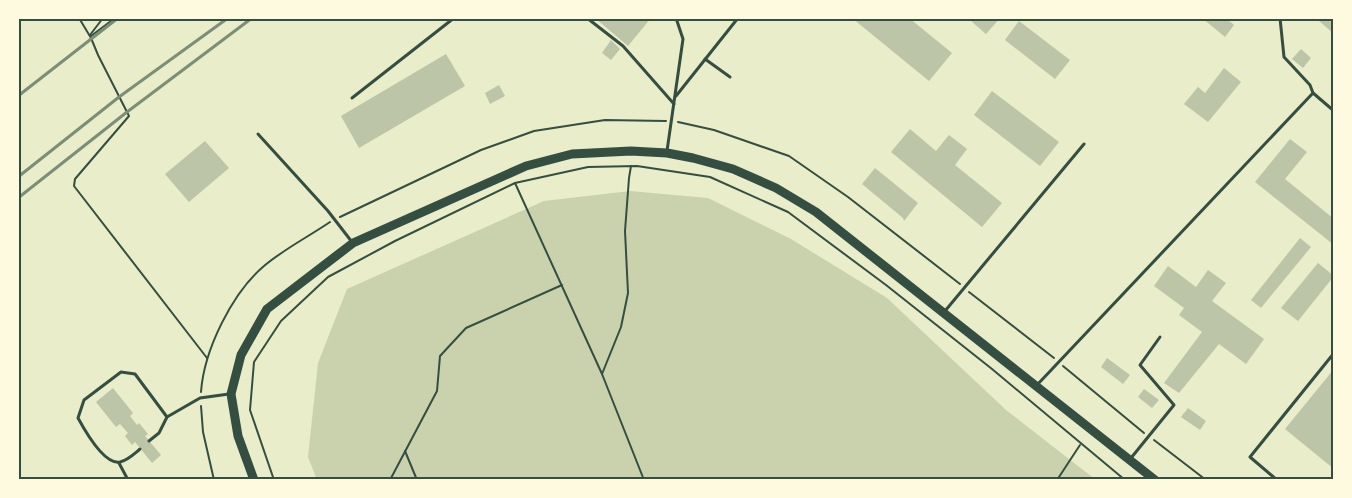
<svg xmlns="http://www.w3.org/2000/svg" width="1352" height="498" viewBox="0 0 1352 498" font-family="'Noto Sans',sans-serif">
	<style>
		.green { fill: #cad2ad }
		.building { fill: #bcc5a7 }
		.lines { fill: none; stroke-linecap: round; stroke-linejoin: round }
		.path { stroke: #344e41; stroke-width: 2 }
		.service { stroke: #344e41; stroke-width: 3 }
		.secondary { stroke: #344e41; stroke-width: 9 }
		.rail { stroke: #7c8e77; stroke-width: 3 }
		.neatline { fill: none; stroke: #344e41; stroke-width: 2 }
	</style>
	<rect width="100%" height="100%" fill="#e9edc9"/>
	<!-- green -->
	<polygon class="green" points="630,191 708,198 791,239 887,298 1006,410 1096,480 317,480 308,457 318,363 347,289 544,201"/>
	<!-- building -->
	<g class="building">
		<polygon points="595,18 651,18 628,46"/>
		<polygon points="852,18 909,18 952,53 929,81"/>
		<polygon points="974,18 1000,18 986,34 971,21"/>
		<polygon points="1202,18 1226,18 1234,25 1225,37"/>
		<polygon points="1320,18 1334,18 1334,34 1318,20"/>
		<polygon points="1019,21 1070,60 1055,79 1005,40"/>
		<polygon points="611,40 620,49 611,60 602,53"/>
		<polygon points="1301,49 1311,58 1303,68 1292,59"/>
		<polygon points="446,54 465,86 359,148 341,116"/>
		<polygon points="1224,68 1241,82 1208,122 1184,104 1198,87 1205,93"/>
		<polygon points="499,85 505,96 490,104 485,93"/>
		<polygon points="992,91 1059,142 1040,166 974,115"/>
		<polygon points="910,129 936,151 949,135 967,149 955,165 1002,203 982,227 891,152"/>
		<polygon points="1290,139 1307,152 1285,179 1334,219 1334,245 1255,182"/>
		<polygon points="205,141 229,168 189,202 165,174"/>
		<polygon points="875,168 918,203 904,221 903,218 862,184"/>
		<polygon points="1300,238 1311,247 1261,308 1251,300"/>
		<polygon points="1318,263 1334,276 1298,321 1281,308"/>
		<polygon points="1168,266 1196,287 1208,270 1226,283 1212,301 1264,339 1246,364 1219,344 1179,393 1164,383 1202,332 1179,315 1184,308 1154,286"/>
		<polygon points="1107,358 1130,375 1123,384 1101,367"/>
		<polygon points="1334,369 1334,469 1285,429"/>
		<polygon points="113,388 133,413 130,416 137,425 139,423 148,434 145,436 161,455 152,463 135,442 132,445 125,436 128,433 120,424 116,427 96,402"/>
		<polygon points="1144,389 1159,400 1152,408 1138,397"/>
		<polygon points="1188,408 1206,421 1200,430 1181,417"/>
	</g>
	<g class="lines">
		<!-- path -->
		<g class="path">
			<polyline points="79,18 91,38 98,55 129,116 75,179 74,186 207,358"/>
			<polyline points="90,35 103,18"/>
			<polyline points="91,36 115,18"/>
			<polyline points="678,122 714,130 789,156 848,197 960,284"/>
			<polyline points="515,183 602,374 644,480"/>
			<polyline points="340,217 481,150 534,131 605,120 666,121"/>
			<polyline points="969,292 1054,358"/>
			<polyline points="1063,366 1144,433"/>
			<polyline points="602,374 621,327 628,293 625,231 629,178 631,166"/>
			<path d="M201,392c3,-42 31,-99 63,-126 20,-17 44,-29 66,-44"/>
			<polyline points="201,406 203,432 214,480"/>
			<polyline points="1154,440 1206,480"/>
			<polyline points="405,451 417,480"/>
			<polyline points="274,480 250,410 254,362 281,321 328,277 395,241 515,183 588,167 637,166 710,177 788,212 886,285 992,369 1125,480"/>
			<polyline points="390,480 437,391 440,356 466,328 562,285"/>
			<polyline points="1057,480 1080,445"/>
		</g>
		<!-- service -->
		<g class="service">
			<polyline points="587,18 623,46 674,104"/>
			<polyline points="1280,18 1284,57 1310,85 1313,93"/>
			<polyline points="705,59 730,77"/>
			<polyline points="676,96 738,18"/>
			<polyline points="352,98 454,18"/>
			<polyline points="258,134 328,211 352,242"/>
			<polyline points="667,151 683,39 676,18"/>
			<polyline points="945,311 1084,144"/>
			<polyline points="1037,385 1313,93 1334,111"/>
			<polyline points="167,417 200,398 229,394"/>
			<path d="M140,449c-6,5 -12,11 -20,13 -16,3 -36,-33 -42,-44l6,-18 37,-28 14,2 32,43 -8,16 -10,8"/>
			<polyline points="1131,458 1174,405 1140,365 1160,337"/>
			<polyline points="119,463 128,480"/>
			<polyline points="1277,480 1250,457 1334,353"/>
		</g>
		<!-- secondary -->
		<polyline class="secondary" points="254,480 238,436 231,394 241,355 267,309 353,243 526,166 572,154 631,151 667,153 693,158 733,169 776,188 816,212 1155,480"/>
		<!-- rail -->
		<g class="rail">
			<polyline points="18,96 118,18"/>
			<polyline points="18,177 119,97 228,18"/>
			<polyline points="18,198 127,112 252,18"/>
		</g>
	</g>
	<!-- border -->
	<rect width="1352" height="498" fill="none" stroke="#fefae0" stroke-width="39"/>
	<rect x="20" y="20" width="1312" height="458" class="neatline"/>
</svg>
